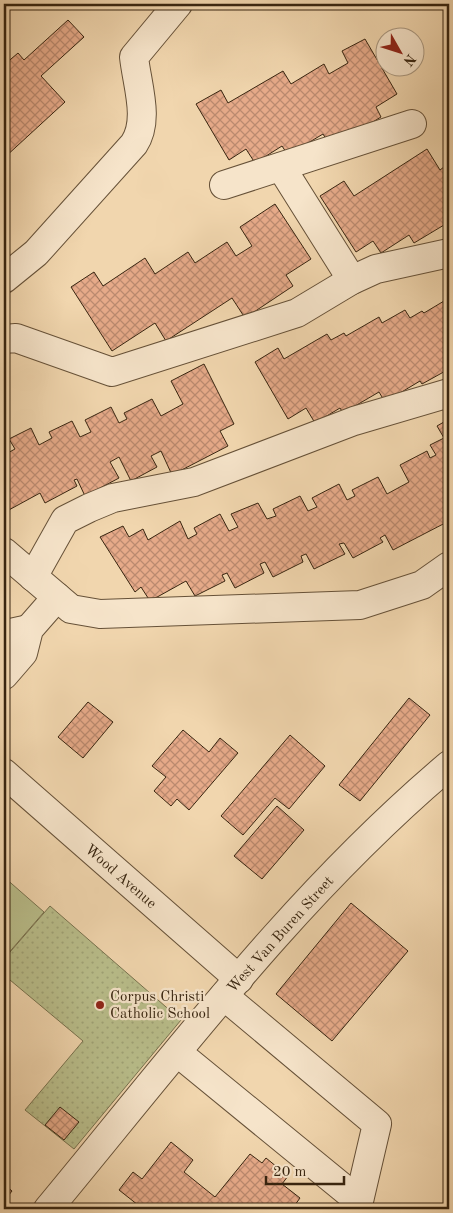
<svg xmlns="http://www.w3.org/2000/svg" width="453" height="1213" viewBox="0 0 453 1213" font-family="'Old Standard TT',serif">
	<style>
		.green { fill: url(#green-dots); stroke: #78724e }
		.pitch { fill: #b9be8b; stroke: #78724e }
		.building { fill: url(#building-cross-hatch); stroke: #382510 }
		.lines { fill: none; stroke-linecap: round; stroke-linejoin: round }
		.minor-casing { stroke: #665138; stroke-width: 30 }
		.minor { stroke: #f6e4ca; stroke-width: 28 }
		.poi-dot { fill: #8f2418; stroke: #f6e4ca; stroke-width: 2 }
		.labels { text-anchor: middle; stroke-width: 4.5; stroke-linejoin: round; paint-order: stroke }
		.street-label { font-size: 15px; fill: #382510; stroke: #f6e4ca }
		.poi-label { font-size: 15px; fill: #382510; stroke: #f6e4ca; text-anchor: start }
	</style>
	<defs>
		<pattern id="green-dots" width="8" height="8" patternUnits="userSpaceOnUse" patternTransform="scale(1.25)"><rect width="8" height="8" fill="#b9be8b"/><path d="M2 2h.1M6 6h.1" fill="none" stroke="#a0a377" stroke-width="1.8" stroke-linecap="round"/></pattern>
		<pattern id="building-cross-hatch" width="8" height="8" patternUnits="userSpaceOnUse" patternTransform="scale(1.25)"><rect width="8" height="8" fill="#e6aa89"/><path d="M0 0l8 8M0 8l8-8" fill="none" stroke="#bb8a6f"/></pattern>
	</defs>
	<rect width="100%" height="100%" fill="#f1d6ae"/>
	<filter id="stains"><feTurbulence type="fractalNoise" baseFrequency=".004" numOctaves="4"/><feColorMatrix values="0 0 0 0 .2 0 0 0 0 .09 0 0 0 0 .02 0 0 0 .5 -.17"/></filter>
	<radialGradient id="worn" r=".72"><stop offset=".6" stop-color="#630" stop-opacity="0"/><stop offset="1" stop-color="#630" stop-opacity=".3"/></radialGradient>
	<!-- green -->
	<polygon class="green" points="50,906 181,1020 74,1149 25,1110 83,1041 4,975 4,959"/>
	<!-- pitch -->
	<polygon class="pitch" points="4,877 44,912 6,956 4,953"/>
	<!-- building -->
	<g class="building">
		<polygon points="68,20 84,37 41,76 65,102 4,158 4,65 18,53 24,60"/>
		<polygon points="365,39 397,94 376,107 381,117 331,147 323,134 288,155 282,146 255,163 246,149 229,160 196,104 221,90 228,103 283,71 291,84 324,64 329,74 348,63 342,51"/>
		<polygon points="427,149 440,170 449,163 449,222 414,243 409,235 381,253 373,241 356,252 320,196 344,181 354,196"/>
		<polygon points="275,204 311,259 286,275 293,286 245,318 232,298 166,341 155,323 112,351 71,287 94,272 103,286 145,258 155,274 188,252 195,263 227,242 236,256 252,246 240,227"/>
		<polygon points="449,298 449,369 422,384 420,381 385,402 379,392 343,413 340,408 315,423 306,408 288,419 255,362 278,348 284,359 327,334 331,340 344,333 346,336 379,317 382,323 405,310 410,318 422,311 424,313"/>
		<polygon points="204,364 234,424 220,431 228,446 172,475 161,451 151,456 157,467 131,481 119,457 110,462 119,478 85,496 77,479 74,480 77,486 45,503 40,493 7,511 4,504 4,455 15,449 9,439 31,428 39,445 52,438 49,432 72,421 80,437 91,432 85,420 111,407 119,423 127,419 124,413 152,399 161,416 183,404 171,381"/>
		<polygon points="449,419 449,507 446,509 449,521 393,550 385,535 380,538 383,542 353,558 344,543 339,544 345,554 314,569 306,554 301,556 303,562 273,577 265,562 260,564 264,573 235,588 227,573 222,575 225,581 195,596 186,581 150,601 141,587 135,592 100,537 123,526 129,537 143,529 148,540 180,521 188,539 197,534 194,528 220,514 229,531 238,527 231,514 258,503 267,519 276,516 273,509 300,496 308,511 317,507 312,498 339,484 347,500 355,496 352,490 378,477 387,494 409,482 400,465 427,451 430,458 436,455 430,445 444,438 437,426"/>
		<polygon points="409,698 430,715 360,801 339,785"/>
		<polygon points="88,702 113,722 83,758 58,737"/>
		<polygon points="183,730 209,752 220,738 238,753 189,810 177,799 171,806 154,791 166,777 152,766"/>
		<polygon points="290,735 325,766 289,809 275,798 243,835 221,816"/>
		<polygon points="277,806 304,830 262,879 234,856"/>
		<polygon points="351,903 408,951 332,1041 276,994"/>
		<polygon points="60,1107 79,1122 64,1140 45,1125"/>
		<polygon points="171,1142 193,1160 184,1172 215,1197 250,1154 262,1163 266,1158 288,1176 282,1184 300,1198 292,1209 135,1209 138,1205 119,1190 133,1172 142,1179"/>
		<polygon points="4,1184 12,1191 4,1201"/>
	</g>
	<g class="lines">
		<defs>
			<g id="minor">
				<polyline points="281,167 352,280"/>
				<polyline points="224,185 412,124"/>
				<path d="M4,279l32,-26 98,-109c16,-24 3,-59 0,-87l44,-53"/>
				<polyline points="4,339 16,338 112,372 297,313 352,280 376,269 449,253"/>
				<polyline points="4,552 71,609 100,614 360,605 422,585 449,566"/>
				<polyline points="33,577 65,520 89,508 113,498 194,482 354,421 449,393"/>
				<polyline points="4,637 6,634 29,629"/>
				<polyline points="4,675 23,653 29,629 57,597"/>
				<polyline points="4,773 239,979"/>
				<polyline points="224,996 377,1124 359,1201"/>
				<polyline points="178,1053 359,1201 357,1209"/>
				<path d="M48,1209c127,-153 248,-315 401,-444"/>
			</g>
		</defs>
		<!-- minor casing -->
		<use href="#minor" class="minor-casing"/>
		<!-- minor -->
		<use href="#minor" class="minor"/>
	</g>
	<!-- markers -->
	<circle class="poi-dot" cx="100" cy="1005" r="5"/>
	<g class="labels">
		<!-- street labels -->
		<g class="street-label">
			<text transform="translate(121 876) rotate(41)" y="5">Wood Avenue</text>
			<text transform="translate(280 934) rotate(-48)" y="5">West Van Buren Street</text>
		</g>
		<!-- poi labels -->
		<g class="poi-label">
			<text x="110" y="1001">Corpus Christi<tspan x="110" dy="17">Catholic School</tspan></text>
		</g>
	</g>
	<!-- margin -->
	<rect width="453" height="1213" fill="none" stroke="#f1d6ae" stroke-width="20"/>
	<rect x="5" y="5" width="443" height="1203" fill="none" stroke="#382510" stroke-width="2.5"/>
	<rect x="10" y="10" width="433" height="1193" fill="none" stroke="#382510"/>
	<!-- north arrow -->
	<g transform="translate(400 52) rotate(129)"><circle r="24" fill="#f6e4ca" stroke="#aa9880"/>
	<path d="M0-4L9 19L0 12L-9 19Z" fill="#8f2418"/>
	<text y="-8" font-size="14" font-weight="bold" text-anchor="middle" fill="#382510">N</text>
	</g>
	<!-- scale -->
	<path d="M266 1176v8h78v-8" fill="none" stroke="#382510" stroke-width="2.5"/>
	<text x="273" y="1176" font-size="15" fill="#382510" stroke="#f6e4ca" stroke-width="4" paint-order="stroke">20 m</text>
	<rect width="100%" height="100%" filter="url(#stains)"/>
	<rect width="100%" height="100%" fill="url(#worn)"/>
</svg>
